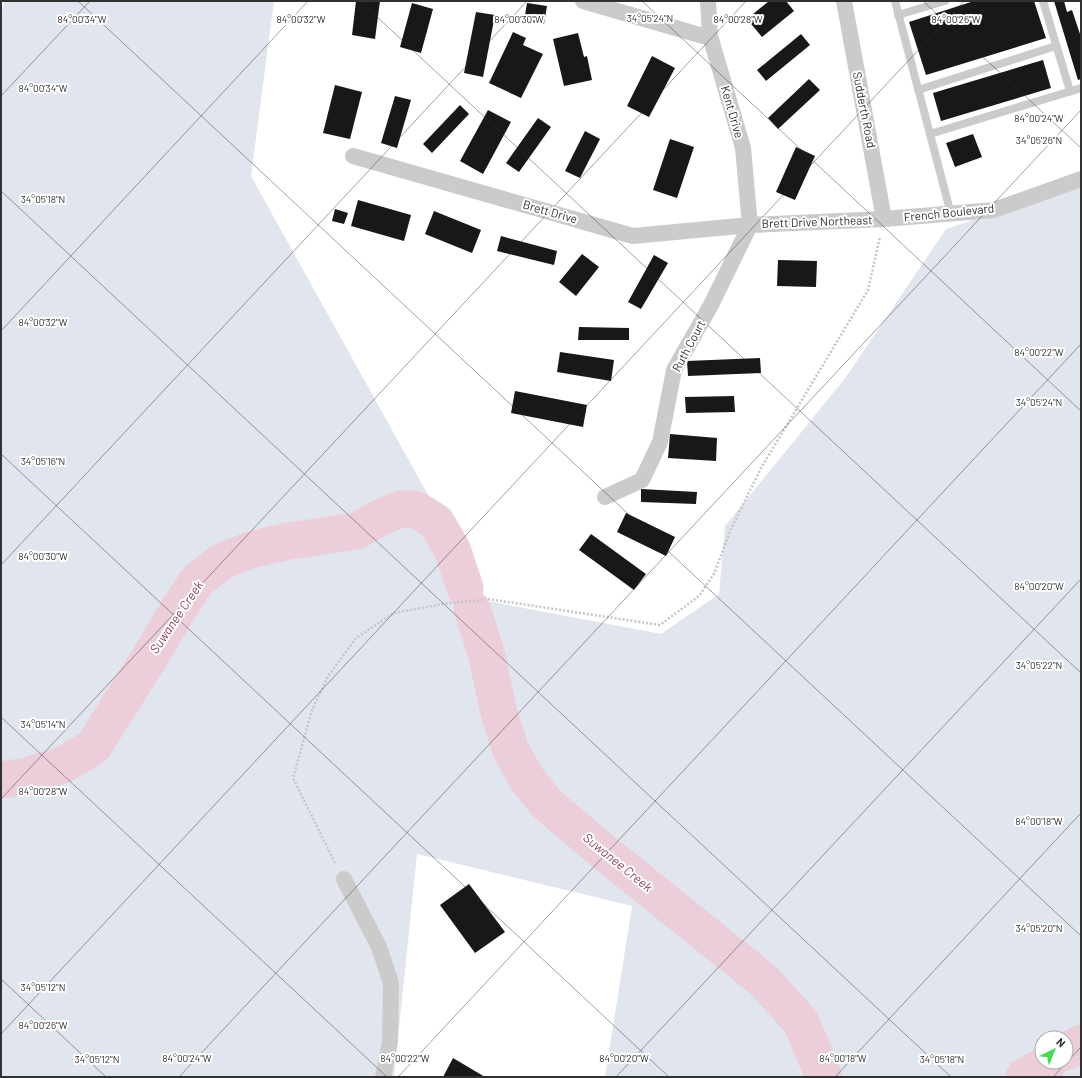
<svg xmlns="http://www.w3.org/2000/svg" width="1082" height="1078" viewBox="0 0 1082 1078" font-family="Barlow,sans-serif">
	<style>
		.green { fill: #e1e5ed; fill-rule: evenodd }
		.lines { fill: none; stroke-linecap: round; stroke-linejoin: round }
		.river { stroke: #ebceda; stroke-width: 37 }
		.building { fill: #181818 }
		.path { stroke: #c5c5c5; stroke-width: 2.5; stroke-dasharray: 2 2; stroke-linecap: butt }
		.service { stroke: #cbcbcb; stroke-width: 8 }
		.minor { stroke: #cbcbcb; stroke-width: 16 }
		.ticks { fill: none; stroke: #313131; stroke-width: 1; stroke-opacity: 0.45 }
		.labels { text-anchor: middle; stroke-width: 4; stroke-linejoin: round; paint-order: stroke }
		.street-label { font-size: 12px; fill: #313131; stroke: #fff }
		.water-label { font-size: 13px; font-style: italic; fill: #8f4363; stroke: #fff }
		.ticks-label { font-size: 10px; text-anchor: middle; fill: #313131; stroke: #fff; stroke-width: 4; stroke-linejoin: round; paint-order: stroke }
	</style>
	<rect width="100%" height="100%" fill="#fff"/>
	<!-- green -->
	<path class="green" d="M5,1h269l-23,175 236,425 174,33 58,-40 6,-68 121,-149 100,-148 135,-45v893h-476l27,-171 -215,-52 -23,223h-393v-1063zM1042,1038h24v24h-24z"/>
	<g class="lines">
		<!-- river -->
		<g class="river">
			<polyline points="472,609 486,652 499,713 511,751 527,779 546,803 600,849 763,980 801,1022 822,1072 823,1077"/>
			<polyline points="1,780 27,776 63,765 93,747 153,652 179,608 197,581 221,562 250,550 289,541 357,531 377,519 401,509 415,509 436,522 452,549 465,588"/>
			<polyline points="1066,1052 1081,1043"/>
			<polyline points="1024,1077 1050,1062"/>
		</g>
	</g>
	<!-- building -->
	<g class="building">
		<polygon points="356,1 380,1 375,39 352,35"/>
		<polygon points="769,1 786,1 794,11 762,37 747,19"/>
		<polygon points="974,1 1034,1 1046,38 926,75 909,22"/>
		<polygon points="1054,1 1064,1 1067,12 1072,10 1081,37 1081,79 1078,80"/>
		<polygon points="412,3 433,9 421,53 400,47"/>
		<polygon points="527,3 547,6 544,24 524,21"/>
		<polygon points="476,12 495,15 483,77 464,73"/>
		<polygon points="513,32 526,38 523,45 543,54 521,98 489,83"/>
		<polygon points="578,33 584,57 587,56 592,80 564,86 553,39"/>
		<polygon points="801,34 810,45 766,81 757,70"/>
		<polygon points="652,56 675,68 649,117 627,106"/>
		<polygon points="1043,60 1051,88 941,121 933,93"/>
		<polygon points="809,79 820,90 778,129 768,118"/>
		<polygon points="335,85 362,92 350,139 323,133"/>
		<polygon points="395,96 411,100 397,148 381,143"/>
		<polygon points="460,105 469,114 432,153 423,144"/>
		<polygon points="488,110 511,122 483,174 460,161"/>
		<polygon points="538,118 551,127 519,172 506,163"/>
		<polygon points="585,131 600,139 580,178 565,171"/>
		<polygon points="973,134 982,157 955,167 946,143"/>
		<polygon points="670,139 694,147 677,198 653,190"/>
		<polygon points="796,147 815,156 795,200 776,192"/>
		<polygon points="358,200 411,215 404,241 351,226"/>
		<polygon points="335,209 348,213 344,224 332,221"/>
		<polygon points="434,211 481,230 472,253 425,234"/>
		<polygon points="501,236 557,251 554,265 497,251"/>
		<polygon points="582,254 599,267 576,296 559,282"/>
		<polygon points="654,255 668,263 641,309 628,302"/>
		<polygon points="778,260 817,261 816,287 777,286"/>
		<polygon points="579,327 629,328 629,340 578,340"/>
		<polygon points="560,352 614,360 611,381 557,372"/>
		<polygon points="760,358 761,373 688,376 687,361"/>
		<polygon points="515,391 587,405 583,427 511,413"/>
		<polygon points="734,396 735,412 686,413 685,397"/>
		<polygon points="670,434 717,438 716,461 668,458"/>
		<polygon points="641,489 697,492 696,504 641,502"/>
		<polygon points="626,513 675,537 666,556 617,532"/>
		<polygon points="591,534 646,574 634,590 579,550"/>
		<polygon points="469,884 505,932 475,953 440,905"/>
		<polygon points="453,1058 485,1077 443,1077"/>
	</g>
	<g class="lines">
		<!-- path -->
		<g class="path">
			<polyline points="488,599 660,625 699,596 714,574 731,529 761,468 868,290 880,237"/>
			<polyline points="335,863 293,778 312,710 328,676 356,638 394,613 449,603 484,600"/>
		</g>
		<!-- service -->
		<g class="service">
			<polyline points="895,1 951,214"/>
			<polyline points="1043,1 1070,91"/>
			<polyline points="898,15 945,1"/>
			<polyline points="918,90 1056,46"/>
			<polyline points="930,134 1081,88"/>
		</g>
		<!-- minor -->
		<g class="minor">
			<polyline points="583,1 703,36 710,36"/>
			<polyline points="708,1 710,36 743,148 750,225"/>
			<polyline points="844,1 884,219"/>
			<polyline points="353,156 633,236 750,225 884,219 994,210 1081,179"/>
			<polyline points="605,497 642,480 660,442 674,370 711,305 750,225"/>
			<polyline points="344,879 379,947 391,983 390,1042 383,1077"/>
		</g>
	</g>
	<!-- ticks -->
	<path class="ticks" d="M78,1l1003,935M360,1l721,672M642,1l439,410M923,1l158,147M1,96l89,-95M1,191l950,886M1,331l307,-330M1,454l668,623M1,565l526,-564M1,717l386,360M1,799l745,-798M1,979l105,98M1,1034l963,-1033M179,1077l902,-967M398,1077l683,-733M616,1077l465,-498M835,1077l246,-264M1053,1077l28,-30"/>
	<g class="labels">
		<!-- street labels -->
		<g class="street-label">
			<text transform="translate(864 110) rotate(79)" y="4">Sudderth Road</text>
			<text transform="translate(732 112) rotate(74)" y="4">Kent Drive</text>
			<text transform="translate(550 212) rotate(16)" y="4">Brett Drive</text>
			<text transform="translate(949 213) rotate(-6)" y="4">French Boulevard</text>
			<text transform="translate(817 222) rotate(-2)" y="4">Brett Drive Northeast</text>
			<text transform="translate(689 346) rotate(-62)" y="4">Ruth Court</text>
		</g>
		<!-- water labels -->
		<g class="water-label">
			<text transform="translate(176 617) rotate(-56)" y="5">Suwanee Creek</text>
			<text transform="translate(618 862) rotate(39)" y="5">Suwanee Creek</text>
		</g>
	</g>
	<g class="ticks-label">
		<text x="650" y="22">34°05'24"N</text>
		<text x="82" y="23">84°00'34"W</text>
		<text x="301" y="23">84°00'32"W</text>
		<text x="519" y="23">84°00'30"W</text>
		<text x="738" y="23">84°00'28"W</text>
		<text x="956" y="23">84°00'26"W</text>
		<text x="43" y="92">84°00'34"W</text>
		<text x="1039" y="122">84°00'24"W</text>
		<text x="1039" y="144">34°05'26"N</text>
		<text x="43" y="203">34°05'18"N</text>
		<text x="43" y="326">84°00'32"W</text>
		<text x="1039" y="356">84°00'22"W</text>
		<text x="1039" y="406">34°05'24"N</text>
		<text x="43" y="465">34°05'16"N</text>
		<text x="43" y="560">84°00'30"W</text>
		<text x="1039" y="590">84°00'20"W</text>
		<text x="1039" y="669">34°05'22"N</text>
		<text x="43" y="728">34°05'14"N</text>
		<text x="43" y="795">84°00'28"W</text>
		<text x="1039" y="825">84°00'18"W</text>
		<text x="1039" y="932">34°05'20"N</text>
		<text x="43" y="991">34°05'12"N</text>
		<text x="43" y="1029">84°00'26"W</text>
		<text x="187" y="1062">84°00'24"W</text>
		<text x="405" y="1062">84°00'22"W</text>
		<text x="624" y="1062">84°00'20"W</text>
		<text x="843" y="1062">84°00'18"W</text>
		<text x="97" y="1063">34°05'12"N</text>
		<text x="942" y="1063">34°05'18"N</text>
	</g>
	<!-- border -->
	<rect width="1082" height="1078" fill="none" stroke="#313131" stroke-width="4"/>
	<!-- north arrow -->
	<g transform="translate(1054 1050) rotate(43)"><circle r="19" fill="#ffffff" stroke="#adadad"/>
	<path d="M0-3L7 15L0 10L-7 15Z" fill="#41db54"/>
	<text y="-6" font-size="11" font-weight="bold" text-anchor="middle" fill="#313131">N</text>
	</g>
</svg>
